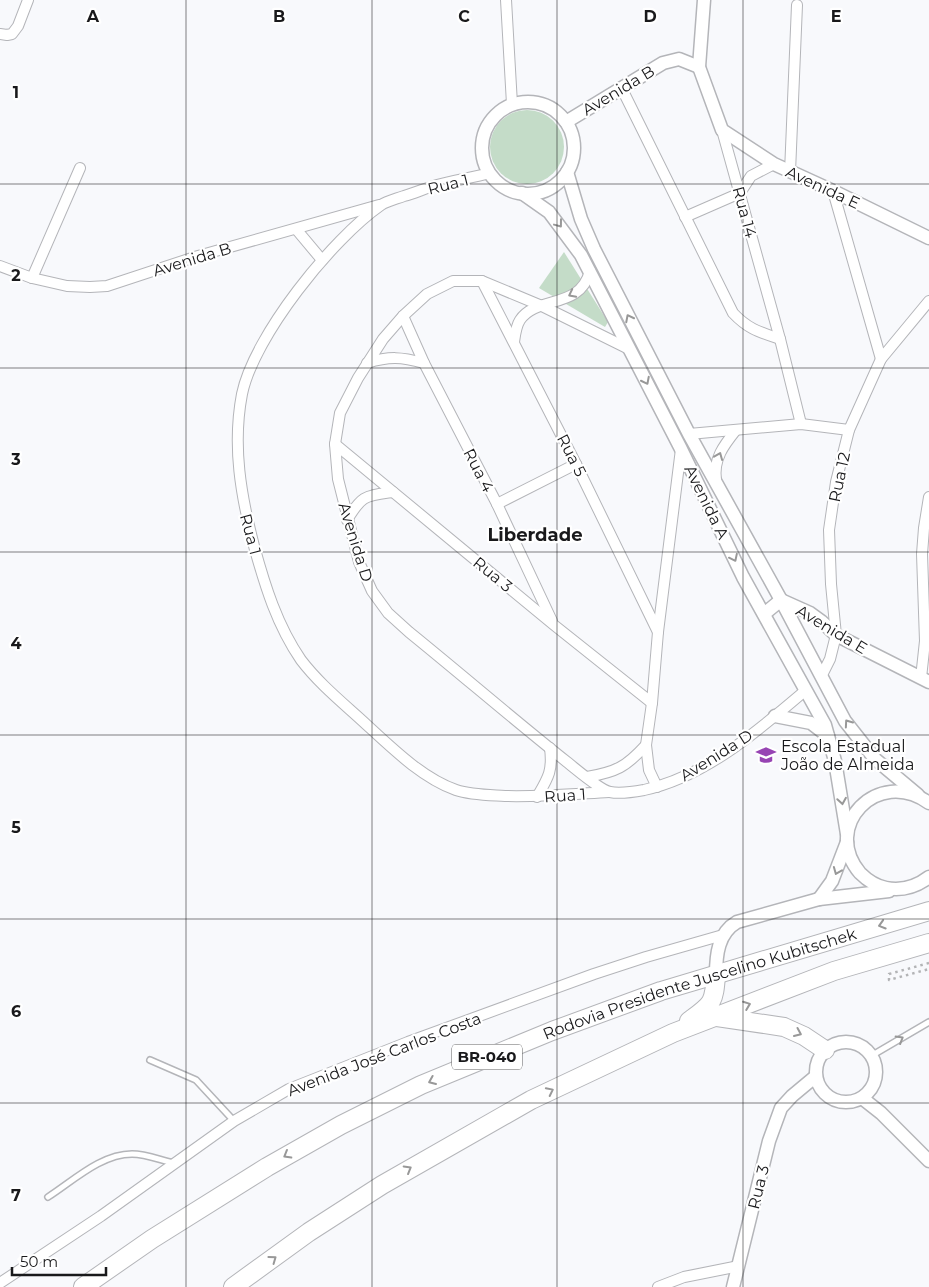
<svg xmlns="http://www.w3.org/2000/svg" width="929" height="1287" viewBox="0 0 929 1287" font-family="Montserrat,sans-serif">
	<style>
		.green { fill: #c4dcc8 }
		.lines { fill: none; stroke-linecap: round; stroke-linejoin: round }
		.service-casing { stroke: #b4b5b9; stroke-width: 8 }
		.minor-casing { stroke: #b4b5b9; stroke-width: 12 }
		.tertiary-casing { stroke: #b4b5b9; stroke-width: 15 }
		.motorway-casing { stroke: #b4b5b9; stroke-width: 20 }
		.path { stroke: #b3b4b6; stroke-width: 2.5; stroke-dasharray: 2.5 4; stroke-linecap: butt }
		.service { stroke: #fff; stroke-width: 5 }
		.minor { stroke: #fff; stroke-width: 10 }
		.tertiary { stroke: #fff; stroke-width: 12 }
		.motorway { stroke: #fff; stroke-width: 18 }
		.oneway { stroke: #989898 }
		.grid { fill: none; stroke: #19191b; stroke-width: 1; stroke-opacity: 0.55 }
		.labels { text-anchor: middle; stroke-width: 4.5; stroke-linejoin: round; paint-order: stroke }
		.shield { fill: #fff; stroke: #5e5e5f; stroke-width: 1 }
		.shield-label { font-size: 15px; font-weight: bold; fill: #19191b }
		.street-label { font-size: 16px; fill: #19191b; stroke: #fff }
		.poi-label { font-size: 16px; fill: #19191b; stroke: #fff; text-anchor: start }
		.neighbourhood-label { font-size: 18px; font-weight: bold; fill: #19191b; stroke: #fff }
		.grid-label { font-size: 16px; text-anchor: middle; font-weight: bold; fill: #19191b; stroke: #fff; stroke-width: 4.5; stroke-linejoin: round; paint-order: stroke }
	</style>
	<rect width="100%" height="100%" fill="#f8f9fc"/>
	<!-- green -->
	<g class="green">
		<circle cx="527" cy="147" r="37"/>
		<polygon points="564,252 608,322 605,327 539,288"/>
	</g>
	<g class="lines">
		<defs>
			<g id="service">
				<polyline points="871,1056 929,1022"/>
				<polyline points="150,1060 196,1080 234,1121"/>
				<path d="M48,1197c25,-16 53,-43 84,-43 14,0 28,6 42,9"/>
			</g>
			<g id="minor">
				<polyline points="506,0 512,104"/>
				<polyline points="0,34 7,35 12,34 18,26 28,0"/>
				<path d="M622,89l111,224c15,16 26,19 47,26"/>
				<polyline points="722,130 780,339 801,424"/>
				<polyline points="790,172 797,5"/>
				<path d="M490,173c-18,5 -36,7 -53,12 -11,3 -22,8 -33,11 -8,3 -17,5 -23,9 -49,34 -127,131 -139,189 -10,52 -1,102 12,152 11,40 23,79 47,114 16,21 36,38 56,56 29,26 62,61 99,74 15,5 33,5 49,6 35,1 69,-2 104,-4"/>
				<polyline points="833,191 881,359"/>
				<polyline points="685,217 740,193 751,176 774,164"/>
				<polyline points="296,229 322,260"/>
				<polyline points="0,266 32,278 67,286 90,287 107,286 198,256 379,205"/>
				<polyline points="32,278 80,168"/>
				<polyline points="482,281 576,464 658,632"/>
				<polyline points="403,316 424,363 497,504 552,621"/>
				<path d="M514,342c1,-7 2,-16 6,-22 17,-25 60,-10 70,-49"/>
				<path d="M629,349l-87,-43 -60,-25h-29l-26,13 -24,22 -20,23 -25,39 -18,35 -5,31 3,35 21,83 13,29 16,22 21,19c53,43 104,87 158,130 9,7 33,28 43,30 10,2 23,0 34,-2 61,-13 115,-60 162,-100"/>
				<path d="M367,363c23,-7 34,-6 57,0"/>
				<polyline points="689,434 801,424 849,430"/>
				<polyline points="335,444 554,625 652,703"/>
				<path d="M716,480c-3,-21 8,-35 20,-50"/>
				<polyline points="497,504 576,464"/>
				<path d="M347,520c15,-25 18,-24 46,-28"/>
				<polyline points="822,675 830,659 836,635 831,584 829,530 836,482 849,430 881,359 929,301"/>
				<polyline points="921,678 925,641 922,554 924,528 929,497"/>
				<path d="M587,777c29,-5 39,-10 59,-32"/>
				<polyline points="657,787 649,770 646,745 652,703 658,632 681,449"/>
				<path d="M537,797c11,-19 16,-26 13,-49"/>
				<polyline points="0,1283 101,1216 234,1121 289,1089 408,1042 594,974 646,957 723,935"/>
				<polyline points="658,1287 684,1277 739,1266"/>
			</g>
			<g id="tertiary">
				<polyline points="704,0 699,67 722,130 774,164 833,191 929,238"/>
				<circle cx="528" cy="148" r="46"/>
				<polyline points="566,122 663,63 679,59 699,67"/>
				<polyline points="567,172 581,219 594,249 689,434 781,600 845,721 875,759 918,795"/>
				<polyline points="522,193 549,212 581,255 681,449 743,577 825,725 835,761 847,834"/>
				<polyline points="764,614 781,600 810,613 821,621 836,635 929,682"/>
				<polyline points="775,716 811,723 828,736"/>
				<path d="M929,803c-52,-37 -108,24 -69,70 7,7 16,13 26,15 16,3 30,-1 43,-11"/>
				<polyline points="819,899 832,881 847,842"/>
				<path d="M716,975c0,-20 2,-42 21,-53l82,-23 70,-8"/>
				<circle cx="846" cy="1072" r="30"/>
				<polyline points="862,1098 881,1113 929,1161"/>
				<polyline points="733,1287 769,1141 781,1108 792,1096 816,1076"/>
			</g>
			<g id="motorway">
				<polyline points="717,1017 784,1027 804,1036 825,1050"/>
				<path d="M689,1021c23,-17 25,-17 27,-46"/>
				<path id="s1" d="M83,1287l69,-48 115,-72 74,-42 80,-40 131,-54 109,-40 268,-80"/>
				<polyline points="233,1287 309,1232 382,1185 531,1100 673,1033 834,971 929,943"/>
			</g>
		</defs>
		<!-- service casing -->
		<use href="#service" class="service-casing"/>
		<!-- minor casing -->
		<use href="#minor" class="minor-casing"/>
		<!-- tertiary casing -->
		<use href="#tertiary" class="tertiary-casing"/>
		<!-- motorway casing -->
		<use href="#motorway" class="motorway-casing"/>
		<!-- path -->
		<polyline class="path" points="929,963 889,974 889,980 929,969"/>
		<!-- service -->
		<use href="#service" class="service"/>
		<!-- minor -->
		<use href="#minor" class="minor"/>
		<!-- tertiary -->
		<use href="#tertiary" class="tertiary"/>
		<!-- motorway -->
		<use href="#motorway" class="motorway"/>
	</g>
	<!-- one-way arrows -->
	<defs><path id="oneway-chevron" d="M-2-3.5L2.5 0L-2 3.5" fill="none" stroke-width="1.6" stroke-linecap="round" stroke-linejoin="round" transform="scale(1.25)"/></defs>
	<g class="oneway">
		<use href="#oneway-chevron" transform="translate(559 224) rotate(53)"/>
		<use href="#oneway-chevron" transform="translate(572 294) rotate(153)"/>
		<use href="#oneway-chevron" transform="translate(629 318) rotate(-117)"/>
		<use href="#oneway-chevron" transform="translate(646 381) rotate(63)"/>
		<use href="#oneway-chevron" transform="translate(719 456) rotate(-68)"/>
		<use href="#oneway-chevron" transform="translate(734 558) rotate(64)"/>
		<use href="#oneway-chevron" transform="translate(848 723) rotate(-125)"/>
		<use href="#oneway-chevron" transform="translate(842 801) rotate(81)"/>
		<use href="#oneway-chevron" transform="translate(837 871) rotate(112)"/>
		<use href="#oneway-chevron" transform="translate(882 925) rotate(163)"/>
		<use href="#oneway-chevron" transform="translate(747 1005) rotate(-21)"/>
		<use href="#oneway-chevron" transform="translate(798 1033) rotate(24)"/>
		<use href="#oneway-chevron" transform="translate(900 1039) rotate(-31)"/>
		<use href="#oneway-chevron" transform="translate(432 1081) rotate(157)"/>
		<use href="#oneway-chevron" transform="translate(550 1091) rotate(-26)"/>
		<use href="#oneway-chevron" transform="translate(287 1155) rotate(150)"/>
		<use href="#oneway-chevron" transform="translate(408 1169) rotate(-30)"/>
		<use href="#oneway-chevron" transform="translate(273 1259) rotate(-36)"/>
	</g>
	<!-- grid -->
	<path class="grid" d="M186,0v1287M372,0v1287M557,0v1287M743,0v1287M0,184h929M0,368h929M0,552h929M0,735h929M0,919h929M0,1103h929"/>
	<!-- icons -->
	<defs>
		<symbol id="school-bare" viewBox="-9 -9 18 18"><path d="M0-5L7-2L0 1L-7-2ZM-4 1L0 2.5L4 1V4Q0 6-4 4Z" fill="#9744b3" stroke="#fff" stroke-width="2.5" paint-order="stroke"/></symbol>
	</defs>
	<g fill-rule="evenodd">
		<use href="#school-bare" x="752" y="741" width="28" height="28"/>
	</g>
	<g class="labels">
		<!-- shield labels -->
		<rect class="shield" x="452" y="1044.5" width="70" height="25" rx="4"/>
		<g class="shield-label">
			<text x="487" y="1062">BR-040</text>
		</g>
		<!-- street labels -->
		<g class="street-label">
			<text transform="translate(618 90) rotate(-31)" y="6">Avenida B</text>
			<text transform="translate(448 184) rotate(-14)" y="6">Rua 1</text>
			<text transform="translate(823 187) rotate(25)" y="6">Avenida E</text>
			<text transform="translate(745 212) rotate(75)" y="6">Rua 14</text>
			<text transform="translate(192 259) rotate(-17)" y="6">Avenida B</text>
			<text transform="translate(572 455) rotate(63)" y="6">Rua 5</text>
			<text transform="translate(479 470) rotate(63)" y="6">Rua 4</text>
			<text transform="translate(839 477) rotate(-78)" y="6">Rua 12</text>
			<text transform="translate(707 502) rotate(64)" y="6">Avenida A</text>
			<text transform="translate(251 534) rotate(75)" y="6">Rua 1</text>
			<text transform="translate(356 542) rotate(73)" y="6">Avenida D</text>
			<text transform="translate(493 574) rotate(39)" y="6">Rua 3</text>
			<text transform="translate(832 629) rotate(31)" y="6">Avenida E</text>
			<text transform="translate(716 755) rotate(-32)" y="6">Avenida D</text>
			<text transform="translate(565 795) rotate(-4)" y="6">Rua 1</text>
			<text dy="6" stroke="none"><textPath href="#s1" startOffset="691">Rodovia Presidente Juscelino Kubitschek</textPath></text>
			<text transform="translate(384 1054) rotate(-21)" y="6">Avenida José Carlos Costa</text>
			<text transform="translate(758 1187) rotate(-76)" y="6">Rua 3</text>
		</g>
		<!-- poi labels -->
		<g class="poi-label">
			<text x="781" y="752">Escola Estadual<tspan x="781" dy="18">João de Almeida</tspan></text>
		</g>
		<!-- neighbourhood labels -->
		<g class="neighbourhood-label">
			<text x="535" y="541">Liberdade</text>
		</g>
	</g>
	<g class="grid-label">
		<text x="93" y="22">A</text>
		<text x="279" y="22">B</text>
		<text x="464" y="22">C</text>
		<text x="650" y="22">D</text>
		<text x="836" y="22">E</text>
		<text x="16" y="98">1</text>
		<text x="16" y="281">2</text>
		<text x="16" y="465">3</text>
		<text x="16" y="649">4</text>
		<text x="16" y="833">5</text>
		<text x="16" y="1017">6</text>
		<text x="16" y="1201">7</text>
	</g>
	<!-- scale -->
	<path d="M12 1267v8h94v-8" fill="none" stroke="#19191b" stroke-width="2.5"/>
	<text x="20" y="1267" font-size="15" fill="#19191b" stroke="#ffffff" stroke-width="4" paint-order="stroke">50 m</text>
</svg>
